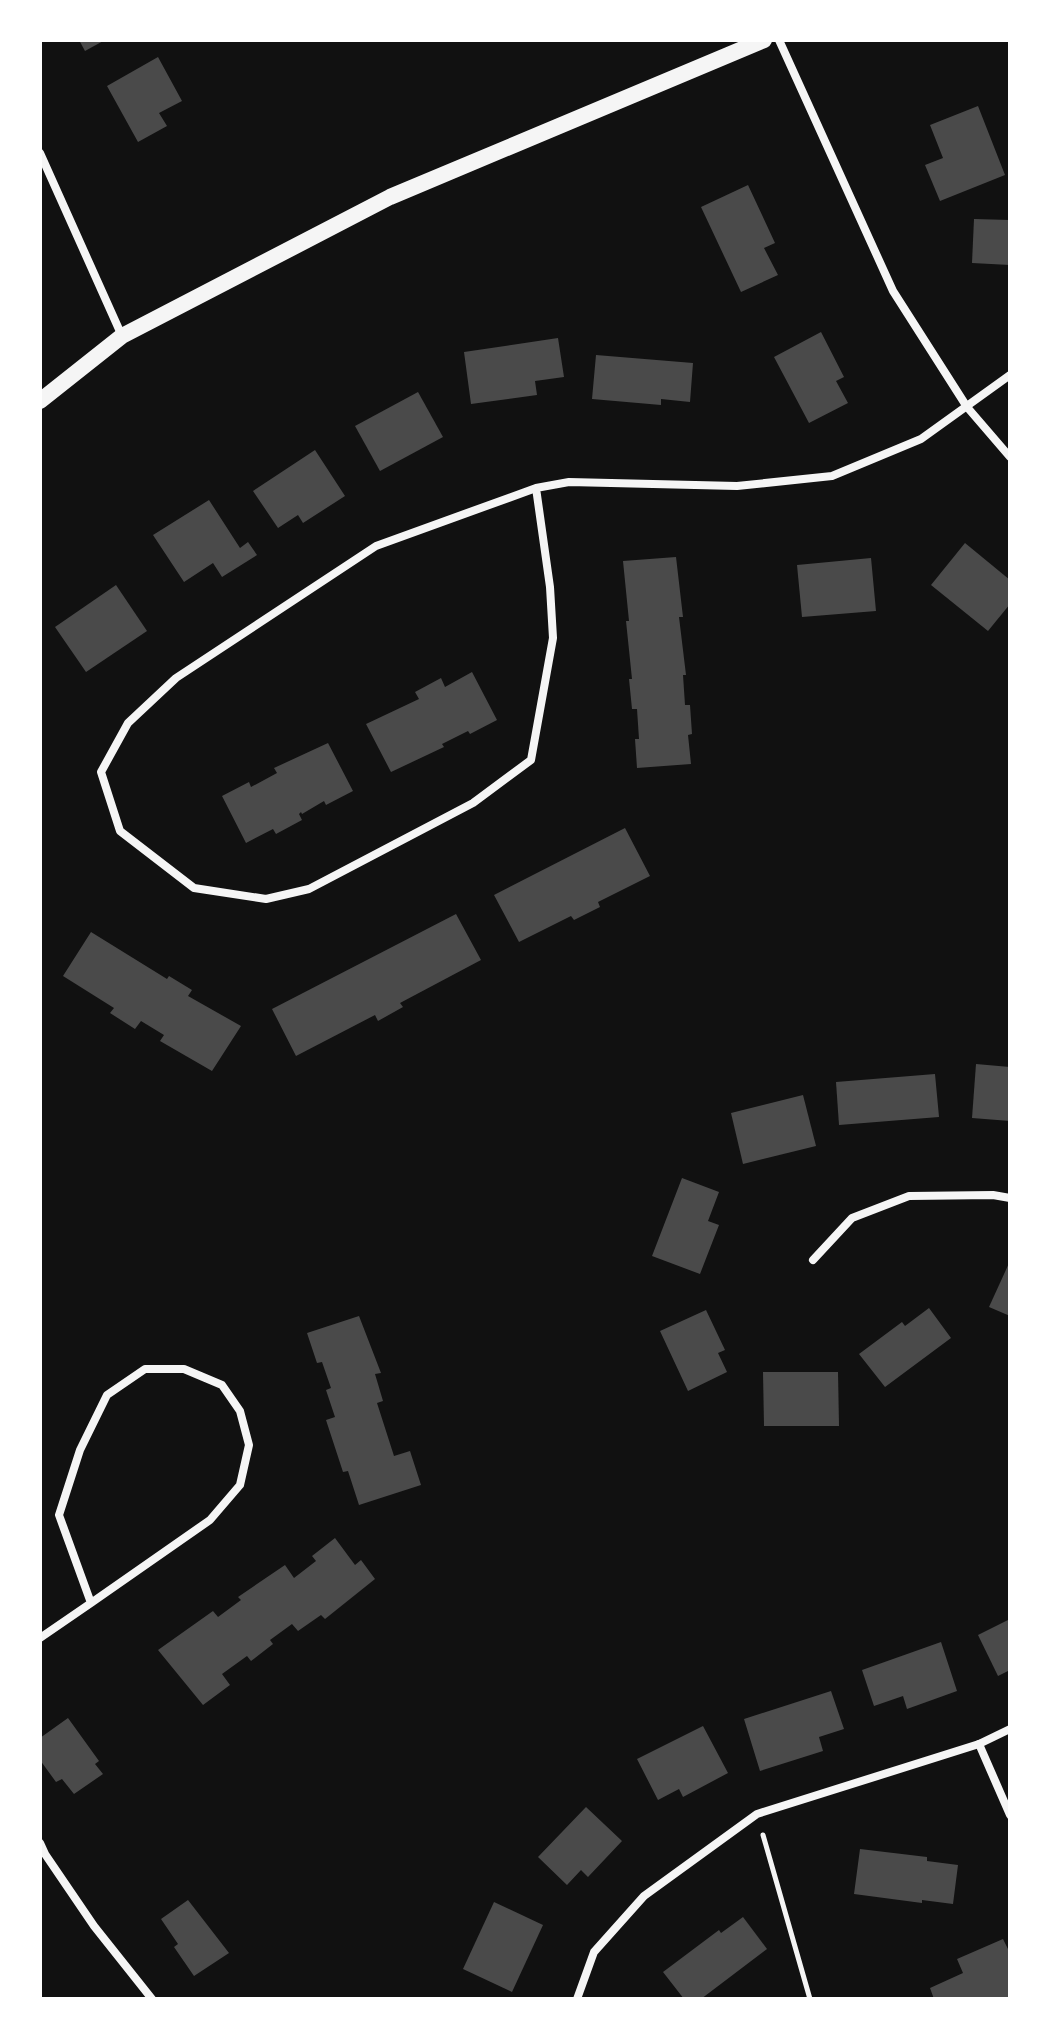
<svg xmlns="http://www.w3.org/2000/svg" width="1050" height="2039" viewBox="0 0 1050 2039" font-family="'Crimson Pro',serif">
	<style>
		.building { fill: #4a4a4a }
		.lines { fill: none; stroke-linecap: round; stroke-linejoin: round }
		.path { stroke: #f5f5f5; stroke-width: 5 }
		.minor { stroke: #f5f5f5; stroke-width: 8 }
		.secondary { stroke: #f5f5f5; stroke-width: 16 }
	</style>
	<rect width="100%" height="100%" fill="#111"/>
	<!-- building -->
	<g class="building">
		<polygon points="79,40 105,40 85,51"/>
		<polygon points="158,57 182,101 159,113 167,126 138,142 107,86"/>
		<polygon points="978,106 1005,175 940,201 925,165 943,158 930,125"/>
		<polygon points="748,185 775,243 764,248 778,275 741,292 701,207"/>
		<polygon points="974,219 1010,220 1010,265 972,263"/>
		<polygon points="821,332 844,377 836,381 848,403 809,423 774,357"/>
		<polygon points="558,338 564,377 535,381 537,395 471,404 464,352"/>
		<polygon points="596,355 693,363 690,402 661,399 661,405 592,399"/>
		<polygon points="418,392 443,437 380,471 355,426"/>
		<polygon points="315,450 345,496 303,523 298,515 278,528 253,491"/>
		<polygon points="209,500 240,548 248,542 257,555 222,577 213,563 184,582 153,535"/>
		<polygon points="965,543 1010,580 1010,604 988,631 931,585"/>
		<polygon points="676,557 683,617 679,617 686,675 683,675 685,705 690,705 692,734 688,735 691,764 637,768 635,739 639,739 637,709 632,709 629,679 632,679 626,621 629,621 623,561"/>
		<polygon points="871,558 876,611 802,617 797,565"/>
		<polygon points="116,585 147,631 86,672 55,627"/>
		<polygon points="472,672 497,720 470,734 468,731 442,744 444,747 391,772 366,724 419,699 415,692 441,678 445,687"/>
		<polygon points="328,743 353,791 326,805 324,801 302,814 301,812 299,814 302,820 276,834 273,829 246,843 222,796 249,782 251,787 277,773 274,768"/>
		<polygon points="625,828 650,876 598,902 600,907 574,920 571,916 519,942 494,895"/>
		<polygon points="456,914 481,960 400,1003 403,1007 378,1021 375,1015 296,1056 272,1009"/>
		<polygon points="91,932 167,979 169,976 192,990 188,996 241,1026 212,1071 160,1041 164,1035 141,1021 135,1029 110,1013 114,1008 63,976"/>
		<polygon points="976,1064 1010,1067 1010,1121 972,1118"/>
		<polygon points="935,1074 939,1117 839,1125 836,1082"/>
		<polygon points="803,1095 816,1146 743,1164 731,1113"/>
		<polygon points="682,1178 719,1192 708,1221 719,1225 700,1274 652,1256"/>
		<polygon points="1010,1261 1010,1316 989,1307"/>
		<polygon points="929,1308 951,1338 885,1387 859,1354 902,1322 905,1326"/>
		<polygon points="706,1310 725,1350 718,1353 727,1372 688,1391 660,1331"/>
		<polygon points="359,1316 381,1373 375,1374 383,1401 377,1403 394,1456 410,1451 421,1485 359,1505 348,1471 343,1472 326,1420 335,1417 326,1390 331,1388 322,1362 317,1363 307,1333"/>
		<polygon points="763,1372 838,1372 839,1426 764,1426"/>
		<polygon points="335,1538 355,1565 361,1560 375,1579 325,1619 321,1615 298,1631 292,1624 270,1640 273,1644 251,1661 247,1656 222,1674 230,1685 203,1705 158,1650 213,1611 218,1617 241,1600 238,1597 285,1565 294,1578 316,1561 312,1556"/>
		<polygon points="1010,1619 1010,1670 998,1676 978,1635"/>
		<polygon points="941,1642 957,1691 907,1709 903,1696 874,1706 862,1670"/>
		<polygon points="831,1691 844,1729 819,1737 823,1751 760,1771 744,1719"/>
		<polygon points="68,1718 99,1761 95,1764 103,1774 74,1794 62,1779 56,1782 40,1760 40,1738"/>
		<polygon points="703,1726 728,1773 683,1797 679,1789 658,1800 637,1759"/>
		<polygon points="586,1807 622,1841 588,1877 581,1870 567,1885 538,1857"/>
		<polygon points="860,1849 927,1857 927,1861 958,1865 953,1904 922,1900 922,1903 854,1894"/>
		<polygon points="188,1900 229,1953 194,1976 174,1947 178,1944 161,1919"/>
		<polygon points="494,1902 543,1925 512,1992 463,1969"/>
		<polygon points="743,1917 767,1949 701,1999 684,1999 663,1972 719,1930 721,1933"/>
		<polygon points="1003,1939 1010,1953 1010,1999 934,1999 930,1988 963,1973 957,1959"/>
	</g>
	<g class="lines">
		<!-- path -->
		<polyline class="path" points="763,1835 810,1999"/>
		<!-- minor -->
		<g class="minor">
			<polyline points="779,40 893,291 967,407 1010,457"/>
			<polyline points="40,153 122,336"/>
			<polyline points="536,488 550,587 553,638 531,760 473,803 309,889 266,899 194,888 120,831 101,772 128,723 176,678 376,546 536,488 569,482 737,486 832,476 921,439 1010,375"/>
			<polyline points="813,1260 852,1218 909,1196 993,1195 1010,1198"/>
			<polyline points="40,1638 91,1603 210,1520 240,1485 249,1445 240,1411 222,1385 184,1369 145,1369 107,1395 80,1450 59,1515 91,1603"/>
			<polyline points="979,1744 1010,1815"/>
			<polyline points="40,1843 45,1854 94,1926 152,1999"/>
			<polyline points="577,1999 594,1952 644,1896 757,1814 979,1744 1010,1729"/>
		</g>
		<!-- secondary -->
		<polyline class="secondary" points="40,401 122,336 390,197 764,40"/>
	</g>
	<!-- border -->
	<rect width="1050" height="2039" fill="none" stroke="#ffffff" stroke-width="84"/>
</svg>
